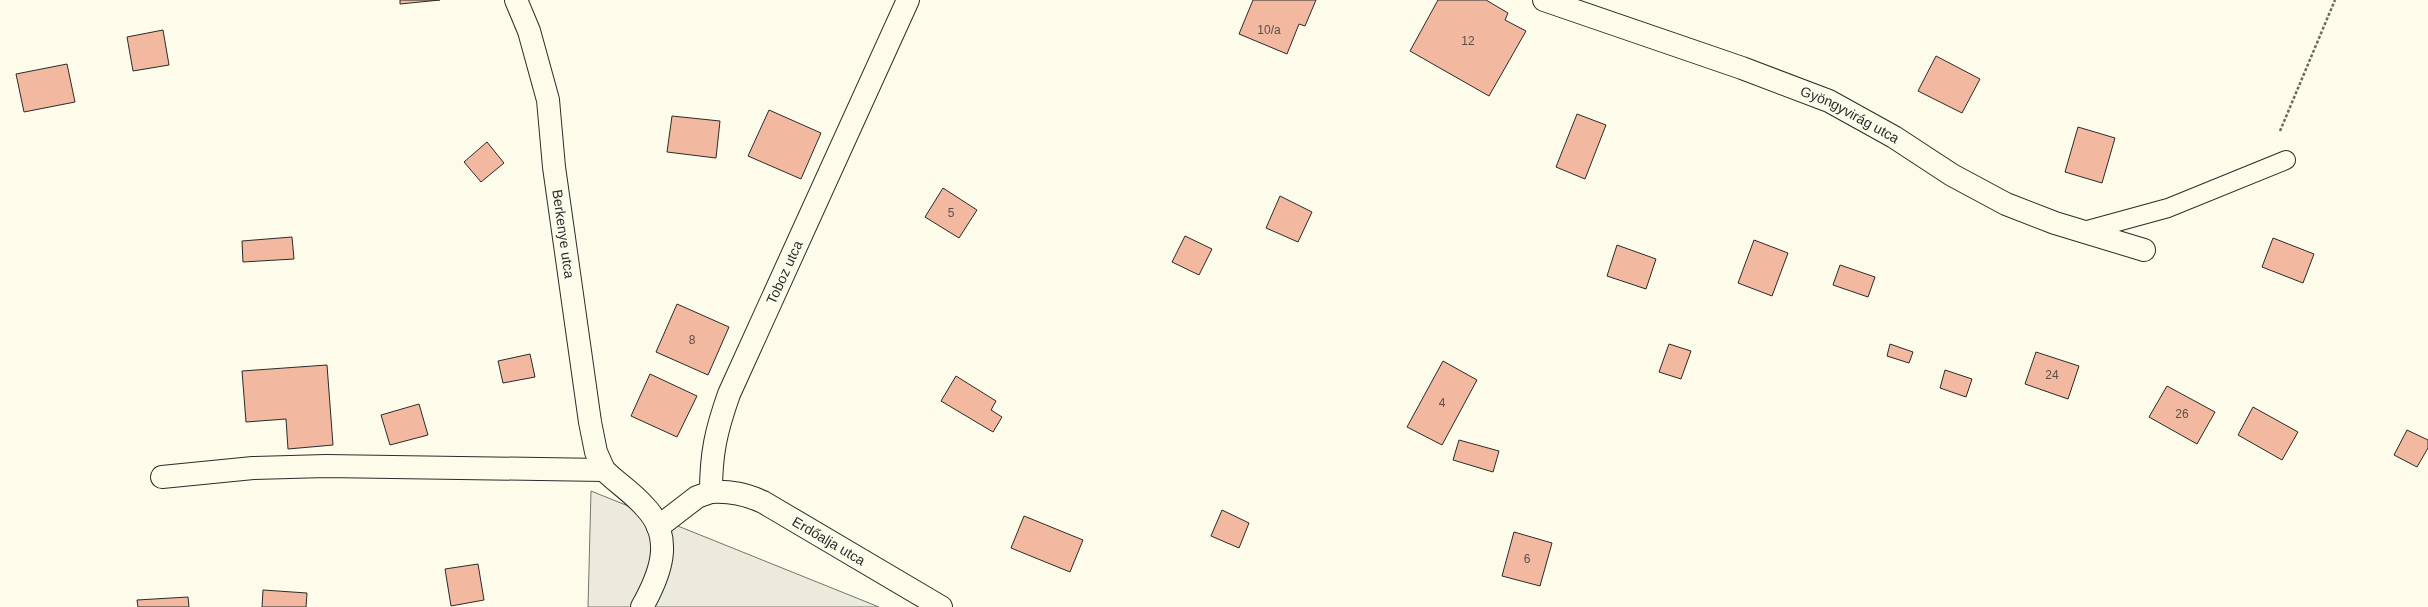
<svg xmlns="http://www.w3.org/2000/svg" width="2428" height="607" viewBox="0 0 2428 607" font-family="Helvetica,sans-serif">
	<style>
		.green { fill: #ecebdb; stroke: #74746e }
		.building { fill: #f2b8a0; stroke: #2b2b2b }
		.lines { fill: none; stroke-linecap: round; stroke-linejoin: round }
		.lane-casing { stroke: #2b2b2b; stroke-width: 20 }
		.street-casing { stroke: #2b2b2b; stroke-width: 24 }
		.path { stroke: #6a6964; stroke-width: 2.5; stroke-dasharray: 3 2; stroke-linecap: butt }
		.lane { stroke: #fdfbea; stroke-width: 18 }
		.street { stroke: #fdfbea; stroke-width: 22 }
		.labels { text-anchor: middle; stroke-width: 3; stroke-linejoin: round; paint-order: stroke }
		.number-label { font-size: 12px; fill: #5d4e48 }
		.street-label { font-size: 14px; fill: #2b2b2b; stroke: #fdfbea }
	</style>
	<rect width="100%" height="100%" fill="#fdfbea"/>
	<!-- green -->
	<polygon class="green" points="591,491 879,607 588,607"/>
	<!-- building -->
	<g class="building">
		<polygon points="400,0 440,0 400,4"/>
		<polygon points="1253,0 1316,0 1305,26 1299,24 1287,54 1239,34"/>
		<polygon points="1438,0 1486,0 1508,13 1505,20 1526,31 1489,96 1410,51"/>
		<polygon points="163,30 169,65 133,71 127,37"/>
		<polygon points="1936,56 1980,79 1962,113 1918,91"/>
		<polygon points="67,64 75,102 24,112 16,74"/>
		<polygon points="769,110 821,133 801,179 748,156"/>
		<polygon points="1577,114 1606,125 1585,179 1556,167"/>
		<polygon points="672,116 720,121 716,158 667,152"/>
		<polygon points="2078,127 2115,138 2102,183 2065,172"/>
		<polygon points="487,142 504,163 481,182 464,162"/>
		<polygon points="943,188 977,210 959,238 925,217"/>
		<polygon points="1280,196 1312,212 1298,242 1266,228"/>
		<polygon points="1185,236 1212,249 1199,275 1172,262"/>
		<polygon points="292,237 294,259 243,262 242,241"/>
		<polygon points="2273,238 2314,254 2303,283 2262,267"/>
		<polygon points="1754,240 1788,253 1772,296 1738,283"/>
		<polygon points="1617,245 1656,259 1646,289 1607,276"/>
		<polygon points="1840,265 1875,277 1868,297 1833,285"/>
		<polygon points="677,304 729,327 708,375 656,352"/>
		<polygon points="1669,344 1691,351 1681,379 1659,372"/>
		<polygon points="1890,344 1913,352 1909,363 1887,356"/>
		<polygon points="2036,352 2079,366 2068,399 2025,384"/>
		<polygon points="530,354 535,377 503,383 498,361"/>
		<polygon points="1443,361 1477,380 1442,445 1407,427"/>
		<polygon points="327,365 333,445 288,449 286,419 246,422 242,371"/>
		<polygon points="1945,370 1972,379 1966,397 1940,388"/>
		<polygon points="650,374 697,396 677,437 631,416"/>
		<polygon points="956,376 996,401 991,410 1002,417 993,432 941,401"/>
		<polygon points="2167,386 2215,412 2197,444 2149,417"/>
		<polygon points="419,404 428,435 390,445 381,415"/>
		<polygon points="2253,407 2298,432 2282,460 2238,435"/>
		<polygon points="2407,430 2428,440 2428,448 2417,467 2394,455"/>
		<polygon points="1459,440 1499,451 1493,472 1453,460"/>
		<polygon points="1222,510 1249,523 1239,548 1211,536"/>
		<polygon points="1024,516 1083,540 1070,572 1011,548"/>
		<polygon points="1514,532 1552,543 1540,586 1502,576"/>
		<polygon points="478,564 484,600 451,606 445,569"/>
		<polygon points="263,590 307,593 306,607 262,607"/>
		<polygon points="188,597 189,607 138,607 137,600"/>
	</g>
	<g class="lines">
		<defs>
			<polyline id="lane" points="2084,231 2168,208 2286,160"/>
			<g id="street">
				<path id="s1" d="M516,0l13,31 19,69 6,67 36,255 6,30 8,18"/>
				<path id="s2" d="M1544,0l198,68 87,33 65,36 58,38 54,29 49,19 89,27"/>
				<path d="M162,477l91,-9 73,-2 278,4c13,13 29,23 41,37 30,31 15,68 -3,100"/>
				<path id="s3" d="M711,492c20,-1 34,2 52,10l178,105"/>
				<path id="s4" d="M658,527l39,-30 14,-5c0,-39 5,-61 18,-98l179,-394"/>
			</g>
		</defs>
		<!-- lane casing -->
		<use href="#lane" class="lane-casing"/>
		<!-- street casing -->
		<use href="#street" class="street-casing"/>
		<!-- path -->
		<polyline class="path" points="2280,131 2335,0"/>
		<!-- lane -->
		<use href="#lane" class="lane"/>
		<!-- street -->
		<use href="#street" class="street"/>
	</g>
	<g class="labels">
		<!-- number labels -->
		<g class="number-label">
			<text x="1269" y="34">10/a</text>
			<text x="1468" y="45">12</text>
			<text x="951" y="217">5</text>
			<text x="692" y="344">8</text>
			<text x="2052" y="379">24</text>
			<text x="1442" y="407">4</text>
			<text x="2182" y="418">26</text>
			<text x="1527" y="563">6</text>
		</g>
		<!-- street labels -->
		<g class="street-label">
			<text dy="5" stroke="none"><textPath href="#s2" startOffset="327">Gyöngyvirág utca</textPath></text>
			<text dy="5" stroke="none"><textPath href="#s1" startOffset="240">Berkenye utca</textPath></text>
			<text dy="5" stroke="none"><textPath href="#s4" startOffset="298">Toboz utca</textPath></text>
			<text dy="5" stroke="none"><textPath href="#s3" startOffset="130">Erdőalja utca</textPath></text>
		</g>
	</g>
</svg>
